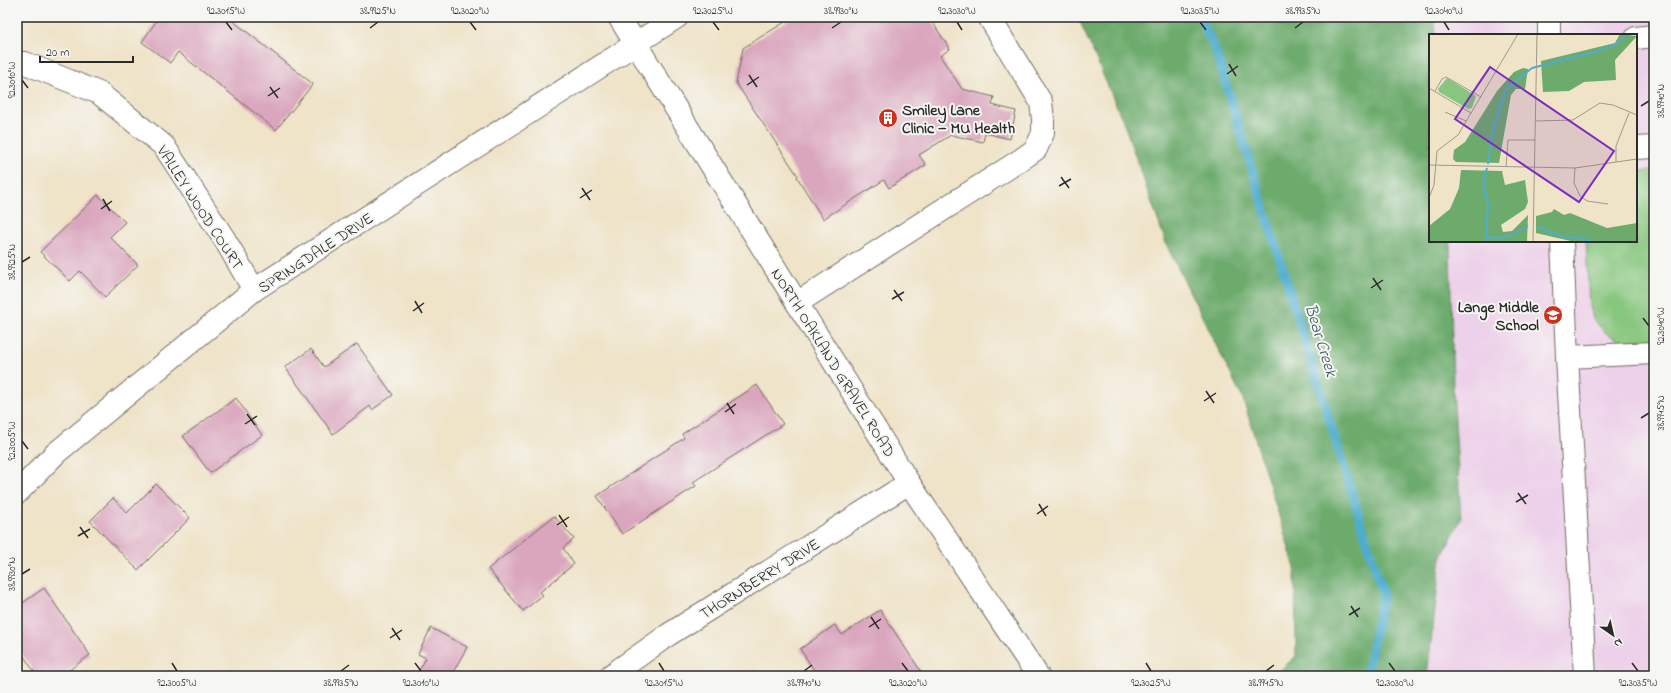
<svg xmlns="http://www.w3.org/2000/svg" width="1671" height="693" viewBox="0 0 1671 693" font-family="'Indie Flower',sans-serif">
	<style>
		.built { fill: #edd0e9 }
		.green { fill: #87c67e; stroke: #597854 }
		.forest { fill: #6dab6d; stroke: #4c6b4c }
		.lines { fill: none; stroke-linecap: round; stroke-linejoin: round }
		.stream { stroke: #4eadcd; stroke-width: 9 }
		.building { fill: #daa6be }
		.minor-casing { stroke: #706b62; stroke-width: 24 }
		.minor { stroke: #fff; stroke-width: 22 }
		.ticks { fill: none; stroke: #2b2b2b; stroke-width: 1.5 }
		.labels { text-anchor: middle; stroke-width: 4; stroke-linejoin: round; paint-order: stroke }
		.poi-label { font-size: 16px; font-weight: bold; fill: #2b2b2b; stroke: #f6f6f2; text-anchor: start }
		.street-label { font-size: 16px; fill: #2b2b2b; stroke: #f6f6f2 }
		.water-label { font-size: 17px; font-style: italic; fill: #375864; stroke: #f6f6f2 }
		.inset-river { fill: none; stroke: #4eadcd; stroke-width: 2 }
		.inset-road { fill: none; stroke: #a19989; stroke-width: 1 }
		.view { fill: #7b2cbf; fill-opacity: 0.15; stroke: #7b2cbf; stroke-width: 2 }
		.inset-edge { fill: none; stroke: #2b2b2b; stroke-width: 2 }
		.neatline { fill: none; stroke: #2b2b2b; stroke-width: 1.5 }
		.ticks-label { font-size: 10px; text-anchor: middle; fill: #2b2b2b }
	</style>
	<rect width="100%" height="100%" fill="#f6f6f2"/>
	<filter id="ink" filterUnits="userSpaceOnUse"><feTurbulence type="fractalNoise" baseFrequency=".025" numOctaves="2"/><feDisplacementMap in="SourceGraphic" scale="8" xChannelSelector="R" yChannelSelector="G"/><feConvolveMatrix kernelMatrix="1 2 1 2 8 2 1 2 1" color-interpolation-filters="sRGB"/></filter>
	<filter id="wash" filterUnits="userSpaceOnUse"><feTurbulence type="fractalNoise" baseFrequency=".012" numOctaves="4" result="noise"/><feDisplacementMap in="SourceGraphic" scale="16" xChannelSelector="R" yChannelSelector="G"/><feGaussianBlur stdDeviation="0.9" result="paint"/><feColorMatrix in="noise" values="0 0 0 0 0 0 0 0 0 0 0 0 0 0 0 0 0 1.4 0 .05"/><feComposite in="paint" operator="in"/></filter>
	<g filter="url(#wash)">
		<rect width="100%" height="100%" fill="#efe3c8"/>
		<!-- built -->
		<polygon class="built" points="1434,17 1654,17 1654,676 1427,676 1441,558 1461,519 1453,388 1450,241 1636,241 1636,35 1436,35"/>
		<!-- green -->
		<polygon class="green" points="1654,170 1654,340 1620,341 1606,333 1594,321 1589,307 1586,241 1636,241 1636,171"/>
		<!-- forest -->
		<polygon class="forest" points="1078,17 1434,17 1436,35 1430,35 1430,241 1450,241 1453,388 1461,519 1441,558 1427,676 1274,676 1296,656 1295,568 1243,399 1167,246 1123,121"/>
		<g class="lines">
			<!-- stream -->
			<polyline class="stream" points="1199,17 1215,49 1383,594 1366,676"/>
		</g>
		<g id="blocks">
			<!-- building -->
			<g class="building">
				<polygon points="159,17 228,17 313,84 276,130 178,52 170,63 142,42"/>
				<polygon points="793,17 929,17 950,49 940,56 962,89 994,97 992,105 1016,111 1010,139 985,133 983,142 951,135 919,155 926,165 889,188 884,180 823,219 797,177 798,176 736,83 743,48"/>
				<polygon points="98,195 125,222 110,237 138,265 105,297 80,271 70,281 40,252"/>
				<polygon points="357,344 393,395 372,410 370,406 333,434 285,367 311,349 324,367"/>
				<polygon points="757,385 783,424 693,482 696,486 622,534 597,496 684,438 682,434"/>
				<polygon points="236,398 262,435 210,473 183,436"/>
				<polygon points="156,484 190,518 138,570 90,521 113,498 127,513"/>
				<polygon points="554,516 574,539 563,548 574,564 540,592 543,595 523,611 488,569"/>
				<polygon points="44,588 90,655 61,676 37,676 17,646 17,607"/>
				<polygon points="880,610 924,676 818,676 800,649 835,625 842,635"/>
				<polygon points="431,628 467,647 451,676 416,676 426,658 418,654"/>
			</g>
		</g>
	</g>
	<g filter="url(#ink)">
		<use href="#blocks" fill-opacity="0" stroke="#706b62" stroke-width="1"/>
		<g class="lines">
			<defs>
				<g id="minor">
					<polyline points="619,17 909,483 1038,676"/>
					<polyline points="1549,17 1549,35"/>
					<polyline points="1636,38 1654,36"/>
					<polyline points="17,63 25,63 99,93 164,146 225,240 254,290"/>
					<polyline points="1636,148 1654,147"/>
					<polyline points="1562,241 1567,357 1585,676"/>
					<polyline points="797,303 1022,159 1036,149 1043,133 1043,119 1041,102 989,17"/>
					<polyline points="1567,357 1654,353"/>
					<polyline points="17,493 56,453 254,290 677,17"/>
					<polyline points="610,676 668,635 909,483"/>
				</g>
			</defs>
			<!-- minor casing -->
			<use href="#minor" class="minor-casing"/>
			<!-- minor -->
			<use href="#minor" class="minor"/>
		</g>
	</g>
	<!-- ticks -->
	<path class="ticks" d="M226,22l6,8M470,22l6,8M713,22l6,8M957,22l5,8M1200,22l6,8M1444,22l5,8M370,28l8,-6M832,28l9,-6M1295,28l8,-6M1229,64l7,12M1227,74l11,-8M749,75l8,12M22,80l6,8M747,85l12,-8M270,87l8,11M268,96l12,-8M1641,106l8,-5M1061,177l8,11M1059,186l12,-7M582,188l8,12M580,198l12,-8M103,199l7,12M101,209l11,-8M22,262l8,-5M1373,278l8,12M1371,288l12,-8M894,290l8,11M892,299l12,-7M415,301l7,12M413,311l11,-8M1643,318l6,8M1206,391l8,12M1204,401l12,-8M727,403l7,11M725,412l11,-8M247,414l8,11M1641,418l8,-5M245,424l12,-8M22,441l6,8M1518,493l8,11M1516,502l12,-7M1039,504l7,12M1037,514l11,-8M559,515l8,12M557,525l12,-8M80,527l8,11M78,536l12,-7M22,574l8,-5M1351,606l7,11M1349,615l11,-7M871,617l8,12M869,627l12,-8M392,628l8,12M390,638l12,-8M172,663l5,8M415,663l6,8M659,663l5,8M902,663l6,8M1146,663l5,8M1389,663l6,8M1632,663l6,8M341,671l8,-6M804,671l8,-6M1266,671l8,-6"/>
	<!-- icons -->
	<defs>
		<symbol id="building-disc" viewBox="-11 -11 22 22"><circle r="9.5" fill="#c8321e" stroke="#f6f6f2"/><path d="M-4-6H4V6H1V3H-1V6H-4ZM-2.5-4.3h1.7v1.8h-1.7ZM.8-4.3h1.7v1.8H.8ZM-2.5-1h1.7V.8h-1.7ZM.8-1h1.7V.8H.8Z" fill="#fff"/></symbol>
		<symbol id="school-disc" viewBox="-11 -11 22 22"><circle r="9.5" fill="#c8321e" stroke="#f6f6f2"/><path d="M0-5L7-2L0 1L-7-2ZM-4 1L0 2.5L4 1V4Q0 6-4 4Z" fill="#fff"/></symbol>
	</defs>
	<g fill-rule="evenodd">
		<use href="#building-disc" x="877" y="107" width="22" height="22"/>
		<use href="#school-disc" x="1542" y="304" width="22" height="22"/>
	</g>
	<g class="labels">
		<!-- poi labels -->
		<g class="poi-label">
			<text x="902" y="115">Smiley Lane<tspan x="902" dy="18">Clinic — MU Health</tspan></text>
			<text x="1539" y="312" text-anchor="end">Lange Middle<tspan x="1539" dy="18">School</tspan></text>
		</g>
		<!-- street labels -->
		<g class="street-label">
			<text transform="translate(201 207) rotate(57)" y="6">VALLEY WOOD COURT</text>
			<text transform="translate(315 252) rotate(-33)" y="6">SPRINGDALE DRIVE</text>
			<text transform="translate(834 362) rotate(58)" y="6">NORTH OAKLAND GRAVEL ROAD</text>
			<text transform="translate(759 578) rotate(-32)" y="6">THORNBERRY DRIVE</text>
		</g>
		<!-- water labels -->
		<g class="water-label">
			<text transform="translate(1322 340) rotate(73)" y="6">Bear Creek</text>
		</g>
	</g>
	<!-- overview -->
	<g transform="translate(1429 34)">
		<rect width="208" height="208" fill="#efe3c8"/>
		<path d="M18,44l29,18 -4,12 -4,1 -29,-17 -1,-3z" fill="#87c67e"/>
		<path d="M191,0l17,2 -22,24 1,20 -32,2 -15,9 -26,1 -2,-31 74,-18zM94,34l5,1 -3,20h-9l-5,6 -12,68 -43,-1 -3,-3 1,-9 11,-8 32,-51 17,-19zM32,136l41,1 3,14 20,-5 3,22 -3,7 -24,16 2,7 9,-1 16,-16 -1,27h-98v-16l21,-17 9,-21zM125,175l10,6 6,-2 37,15 30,-5v19h-62l-39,-9v-17l16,-4z" fill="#6dab6d"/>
		<path class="inset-river" d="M103,34l66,-17 19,-7 10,-10M59,130l3,-26 15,-49 26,-21M109,193l28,11 12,-1 14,5M59,204l21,-1 19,-11M57,208l2,-39 -5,-22 4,-13"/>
		<path class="inset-road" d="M144,0h14M0,54l42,25M6,57l7,-12 4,-2 35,20M16,78l21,9M107,87l37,-1 27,-17 13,2 24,10M187,128v-16l13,-33M0,131l146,3 62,-9M77,133l2,-27h27M146,134l-1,15 6,13 7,5 21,3M0,164l5,-13 3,-34 21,-16 60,-101M104,208l4,-208"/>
		<path class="view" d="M61,33l124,84 -35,51 -124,-83z"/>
		<rect width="208" height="208" class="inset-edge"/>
	</g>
	<!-- margin -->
	<rect width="1671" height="693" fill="none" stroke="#f6f6f2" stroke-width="44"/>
	<!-- north arrow -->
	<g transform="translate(1613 635) rotate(146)" stroke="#f6f6f2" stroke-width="3" paint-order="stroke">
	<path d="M0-3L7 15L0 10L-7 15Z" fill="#2b2b2b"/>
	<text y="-6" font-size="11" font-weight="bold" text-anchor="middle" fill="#2b2b2b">N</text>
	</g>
	<!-- scale -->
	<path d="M40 56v6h93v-6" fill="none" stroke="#2b2b2b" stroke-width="2"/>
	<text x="46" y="56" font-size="12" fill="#2b2b2b" stroke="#f6f6f2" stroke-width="3" paint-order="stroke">20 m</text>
	<rect x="22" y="22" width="1627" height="649" class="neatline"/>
	<g class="ticks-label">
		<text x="226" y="14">92.3015°W</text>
		<text x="378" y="14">38.9925°N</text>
		<text x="470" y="14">92.3020°W</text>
		<text x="713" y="14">92.3025°W</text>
		<text x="841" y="14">38.9930°N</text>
		<text x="957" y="14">92.3030°W</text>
		<text x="1200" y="14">92.3035°W</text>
		<text x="1303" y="14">38.9935°N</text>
		<text x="1444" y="14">92.3040°W</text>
		<text transform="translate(11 80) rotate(-90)" y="4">92.3010°W</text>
		<text transform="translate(1660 101) rotate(-90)" y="4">38.9940°N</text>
		<text transform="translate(11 262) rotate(-90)" y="4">38.9925°N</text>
		<text transform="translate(1660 326) rotate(-90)" y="4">92.3040°W</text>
		<text transform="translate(1660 413) rotate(-90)" y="4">38.9945°N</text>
		<text transform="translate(11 441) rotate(-90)" y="4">92.3005°W</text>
		<text transform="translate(11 574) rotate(-90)" y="4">38.9930°N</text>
		<text x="177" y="686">92.3005°W</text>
		<text x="341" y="686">38.9935°N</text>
		<text x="421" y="686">92.3010°W</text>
		<text x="664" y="686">92.3015°W</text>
		<text x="804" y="686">38.9940°N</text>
		<text x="908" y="686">92.3020°W</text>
		<text x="1151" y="686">92.3025°W</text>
		<text x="1266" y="686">38.9945°N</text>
		<text x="1395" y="686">92.3030°W</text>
		<text x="1638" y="686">92.3035°W</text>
	</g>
</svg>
